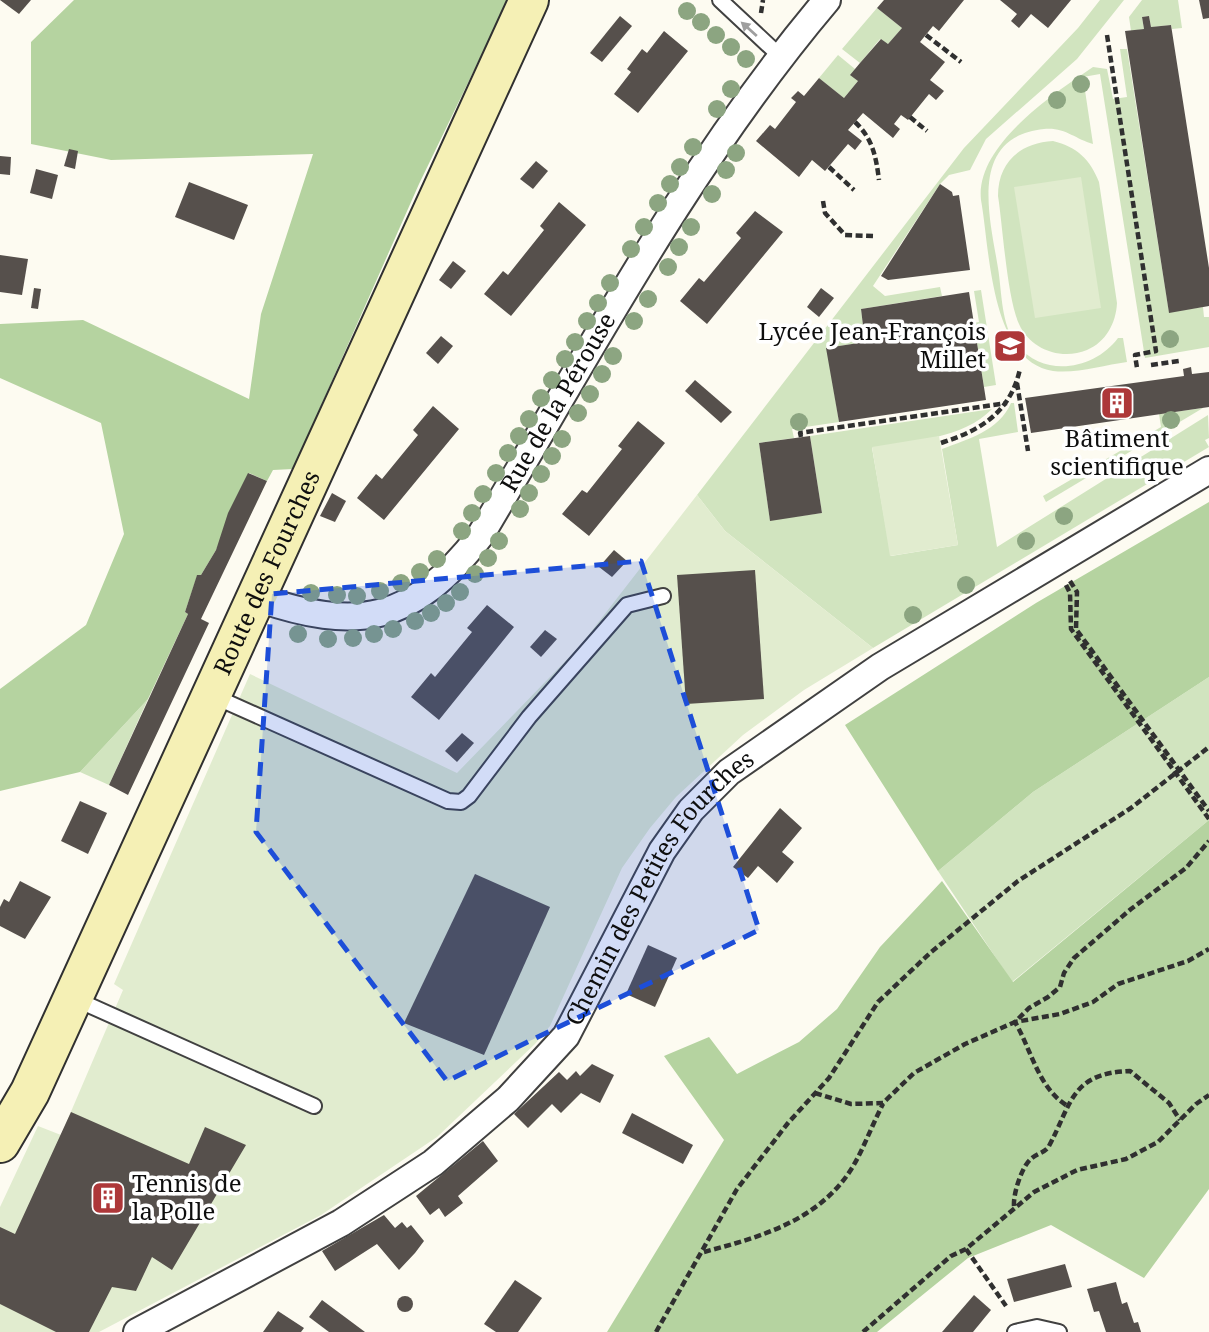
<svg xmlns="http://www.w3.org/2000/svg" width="1209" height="1332" viewBox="0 0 1209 1332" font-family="'Noto Serif',serif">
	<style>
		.green { fill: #d1e4bf }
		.forest { fill: #b5d3a0 }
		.pitch { fill: #e1eccf }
		.building { fill: #56504c }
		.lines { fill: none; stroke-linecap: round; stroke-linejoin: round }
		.lane-casing { stroke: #414141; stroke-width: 18 }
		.street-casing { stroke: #414141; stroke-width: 30 }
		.secondary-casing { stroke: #303030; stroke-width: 42 }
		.path { stroke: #303030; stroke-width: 4.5; stroke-dasharray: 7 3.5; stroke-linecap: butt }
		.lane { stroke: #fff; stroke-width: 14 }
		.street { stroke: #fff; stroke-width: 26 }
		.secondary { stroke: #f5f0b5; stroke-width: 38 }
		.tree { fill: #8ca581 }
		.oneway { fill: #9f9f9f }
		.marked { fill: #1d4ed8; fill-opacity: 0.2; stroke: #1d4ed8; stroke-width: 5; stroke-dasharray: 14 9; stroke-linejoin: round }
		.labels { text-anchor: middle; stroke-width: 7; stroke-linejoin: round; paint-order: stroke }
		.poi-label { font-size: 24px; fill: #0e0e0e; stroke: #fff; text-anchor: end }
		.street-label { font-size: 24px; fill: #0e0e0e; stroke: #fff }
	</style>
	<rect width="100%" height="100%" fill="#fdfbf1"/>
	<!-- green -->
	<g class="green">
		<path d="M1100,0h24l-47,59 -91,80 -16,31 -21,5 -9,9 -67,102 12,10 55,-9 2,9 -81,13 4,33 -38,6 12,74 -47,7 2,9 -35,5 11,77 52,-7 -12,-77 182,-27c-29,30 -81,32 -120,39l19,108 67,-11 -16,-96c26,-10 57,-18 69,-46h3l4,29 -39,7 18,108 211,-132 1,23 -4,2 4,7 -336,201 -148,-117 -28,-36 267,-347 114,-120z"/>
		<polygon points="1142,0 1178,0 1182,28 1172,29 1171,25 1151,27 1149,16 1142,17 1144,29 1131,31 1129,17"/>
		<polygon points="877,8 902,28 888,44 880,39 860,63 842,49"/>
		<path d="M1120,49h7l42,263 34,-5 1,10h5v30l-64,11 -45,-284 -17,3 10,67c-18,-5 -28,-17 -49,-15 -77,8 -54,89 -46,139 4,24 3,58 19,77 28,34 78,24 101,-7h5l4,24c-23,3 -51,12 -74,9 -63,-10 -63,-121 -72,-171 -6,-54 72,-106 112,-133l14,2 6,30 14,-2z"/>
		<polygon points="838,55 855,69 858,81 844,98 819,78"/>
		<path d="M1053,141c24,6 37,18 46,41l18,121c-1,20 -11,39 -30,47 -26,11 -57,-1 -68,-26 -12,-26 -16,-96 -21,-128 0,-34 22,-53 55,-55z"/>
		<polygon points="981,290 996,385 984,387 974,323 979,322 974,291"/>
		<polygon points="1203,408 1046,502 1043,496 1161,427 1159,414"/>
		<polygon points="1209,677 1209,820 1012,982 938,871 1033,792"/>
		<polygon points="148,699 109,785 80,772"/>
	</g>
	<!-- forest -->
	<g class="forest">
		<polygon points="74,0 508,0 419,184 293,469 273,470 267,481 249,473 216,550 201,575 197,576 185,612 188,614 148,699 80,772 0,791 0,689 86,625 124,534 101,423 0,378 0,324 83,320 249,399 261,314 313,154 111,160 31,144 31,42"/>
		<polygon points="1209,502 1209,677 1033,792 938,871 845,725 1036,603"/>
		<polygon points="1209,820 1209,1189 1144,1278 1051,1225 968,1258 877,1332 607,1332 724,1140 664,1056 709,1037 737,1074 799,1042 837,1009 880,947 942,881 1013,982"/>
	</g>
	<!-- pitch -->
	<g class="pitch">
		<polygon points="1081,177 1101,308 1035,318 1014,187"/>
		<polygon points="939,436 958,545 890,556 872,447"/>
		<polygon points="697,495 725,531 873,648 804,690 743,735 676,797 650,828 622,868 550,1026 535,1044 437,1137 321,1215 99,1332 0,1332 0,1207 38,1126 61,1135 123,990 114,984 250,674 457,773 580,646"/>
	</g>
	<!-- building -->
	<g class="building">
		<polygon points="0,0 31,0 19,14"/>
		<polygon points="884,0 964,0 939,31 933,26 920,42 945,62 930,80 944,91 936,100 929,94 908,120 901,115 894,124 900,129 893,138 863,113 848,130 862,141 855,150 848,144 825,171 812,160 799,177 756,141 770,125 775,129 796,102 791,98 798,91 804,96 819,78 844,98 858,81 850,75 860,63 881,39 888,44 902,28 877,8"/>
		<polygon points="1000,0 1071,0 1048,28 1031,14 1019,28 1011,21 1017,14"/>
		<polygon points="1199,0 1209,0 1209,18 1203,19"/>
		<polygon points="620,16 632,26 602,62 590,53"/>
		<polygon points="1149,16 1151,27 1171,25 1209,268 1209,306 1169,313 1125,31 1144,29 1142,17"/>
		<polygon points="664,31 688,51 638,113 614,94 631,72 627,69 642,49 647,53"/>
		<polygon points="69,149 78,151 75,169 64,166"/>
		<polygon points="0,156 11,157 10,175 0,174"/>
		<polygon points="536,161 548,171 533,189 520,179"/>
		<polygon points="36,169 58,175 52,199 30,193"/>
		<polygon points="189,182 248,205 234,240 175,217"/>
		<polygon points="940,184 952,192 953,196 959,195 970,270 888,280 881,276"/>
		<polygon points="559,202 586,225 511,316 484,294 503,271 508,275 544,230 540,226"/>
		<polygon points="755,211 783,232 707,324 680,301 699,278 704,282 741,238 736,233"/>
		<polygon points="0,255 28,259 22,295 0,292"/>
		<polygon points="453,261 466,271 451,289 439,280"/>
		<polygon points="34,288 41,289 38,309 31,308"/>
		<polygon points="821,288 834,298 819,317 807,307"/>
		<polygon points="969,292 986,400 839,422 826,348 865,342 861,309"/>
		<polygon points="441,336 453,346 438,364 426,353"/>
		<polygon points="1191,367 1192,374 1209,372 1209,407 1031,433 1025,398 1184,376 1183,369"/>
		<polygon points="695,380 732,412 721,423 685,391"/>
		<polygon points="433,406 459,429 384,520 357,498 376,474 382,479 418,435 413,430"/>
		<polygon points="638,421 665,443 589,536 562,514 582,490 587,493 622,449 618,446"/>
		<polygon points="810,436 822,513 770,521 759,443"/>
		<polygon points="248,473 267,481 201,619 209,623 128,795 109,785 188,614 185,612 197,575 201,575 216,550 228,513"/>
		<polygon points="332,493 346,501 335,522 320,516"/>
		<polygon points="614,550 627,561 612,577 599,567"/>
		<polygon points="755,570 764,699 686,704 677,575"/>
		<polygon points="487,605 514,627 439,720 411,697 431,673 435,677 472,632 467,628"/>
		<polygon points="545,630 557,639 541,657 530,647"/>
		<polygon points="462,733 474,743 457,762 445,751"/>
		<polygon points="80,801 107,813 88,854 61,841"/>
		<polygon points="780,808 802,828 782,852 794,862 777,883 758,866 748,878 733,867"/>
		<polygon points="475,874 550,907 484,1055 404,1023"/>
		<polygon points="20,881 51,897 25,939 0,926 0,907 4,899 9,902"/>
		<polygon points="648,945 677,958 655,1007 626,994"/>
		<polygon points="592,1064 614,1075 600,1103 581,1093 561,1113 552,1104 528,1128 514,1114 559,1072 567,1080 576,1071 580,1076"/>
		<polygon points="71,1112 189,1164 205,1127 246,1145 172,1270 152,1257 136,1291 112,1287 89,1332 56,1332 0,1304 0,1227 15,1234"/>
		<polygon points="632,1113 693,1145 683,1164 622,1133"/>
		<polygon points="483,1141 498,1161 458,1196 463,1203 445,1217 439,1208 430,1215 416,1196"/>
		<polygon points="384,1215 395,1228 402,1222 407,1228 411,1225 424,1241 415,1253 399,1270 377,1244 335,1271 322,1251"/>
		<polygon points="1065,1264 1072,1287 1014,1302 1007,1279"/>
		<polygon points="515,1280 542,1298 518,1332 496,1332 484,1324"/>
		<polygon points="1116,1282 1122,1304 1127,1302 1134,1323 1138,1322 1141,1332 1106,1332 1099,1311 1094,1312 1087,1289"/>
		<polygon points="974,1295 991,1310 973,1332 942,1332"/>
		<circle cx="405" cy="1304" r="8"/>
		<polygon points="322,1300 365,1332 329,1332 309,1317"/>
		<polygon points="278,1311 304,1328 301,1332 263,1332"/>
	</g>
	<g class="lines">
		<defs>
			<g id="lane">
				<polyline points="720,0 780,56"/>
				<polyline points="211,695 448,801 461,802 469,796 529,717 627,605 663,596"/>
				<polyline points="73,998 314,1106"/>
				<polyline points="1015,1332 1037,1327 1059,1332"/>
			</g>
			<g id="street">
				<path id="s1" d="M255,597c103,36 157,26 225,-61 109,-183 209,-373 347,-536"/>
				<path id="s2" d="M137,1332l204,-109 92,-60 75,-64 58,-63 96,-185 29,-41 38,-38 151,-105 329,-197"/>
			</g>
			<g id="secondary">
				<path id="s3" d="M0,1143l30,-51 499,-1092"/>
			</g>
		</defs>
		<!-- lane casing -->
		<use href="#lane" class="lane-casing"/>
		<!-- street casing -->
		<use href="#street" class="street-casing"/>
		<!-- secondary casing -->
		<use href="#secondary" class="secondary-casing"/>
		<!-- path -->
		<g class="path">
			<polyline points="761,13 763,0"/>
			<polyline points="926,35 961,62"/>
			<polyline points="1107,35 1156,351 1135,355 1137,368"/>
			<polyline points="910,117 927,131"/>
			<path d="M855,122c18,17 21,35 24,58"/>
			<polyline points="829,167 854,190"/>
			<polyline points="823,201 825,213 845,235 873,236"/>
			<polyline points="1151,365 1179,361"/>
			<polyline points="1017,383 1028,451"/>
			<polyline points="801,437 800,433 1007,403"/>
			<path d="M941,443c40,-13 69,-30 79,-74"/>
			<polyline points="1070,581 1077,592 1076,629 1209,811"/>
			<polyline points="1066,585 1070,593 1071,629 1209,819"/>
			<polyline points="815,1093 851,1104 883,1103 914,1073 965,1044 1015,1022 1029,1008 1048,997 1060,987 1064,973 1074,958 1131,909 1186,868 1209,841"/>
			<path d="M1066,1105c-28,-18 -35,-56 -51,-83l45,-8 33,-12 25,-18 70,-23 21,-12"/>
			<path d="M1014,1206c-1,-12 8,-41 18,-48 6,-5 14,-6 17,-12 23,-43 22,-73 81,-75l39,32 11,17"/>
			<polyline points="966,1249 1006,1306"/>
			<path d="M704,1252c56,-15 115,-31 148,-84 12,-20 20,-43 31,-64"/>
			<polyline points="656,1332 737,1189 788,1123 829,1078 878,1002 930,953 1018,881 1131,808 1209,747"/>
			<polyline points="863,1332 951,1256 966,1249 1034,1192 1077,1170 1126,1159 1158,1142 1196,1104 1209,1095"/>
		</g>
		<!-- lane -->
		<use href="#lane" class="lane"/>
		<!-- street -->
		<use href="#street" class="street"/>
		<!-- secondary -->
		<use href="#secondary" class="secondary"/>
	</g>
	<!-- trees -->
	<g class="tree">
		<circle cx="687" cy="11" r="9"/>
		<circle cx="701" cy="22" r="9"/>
		<circle cx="716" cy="35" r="9"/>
		<circle cx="731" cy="47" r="9"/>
		<circle cx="746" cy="59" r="9"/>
		<circle cx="1081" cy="84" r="9"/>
		<circle cx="731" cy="89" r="9"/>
		<circle cx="1057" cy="100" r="9"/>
		<circle cx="717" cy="109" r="9"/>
		<circle cx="693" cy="147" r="9"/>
		<circle cx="736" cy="153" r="9"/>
		<circle cx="680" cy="167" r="9"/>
		<circle cx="726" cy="170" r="9"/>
		<circle cx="670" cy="184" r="9"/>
		<circle cx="712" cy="194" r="9"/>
		<circle cx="658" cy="203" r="9"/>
		<circle cx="644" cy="227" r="9"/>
		<circle cx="691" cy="227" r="9"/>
		<circle cx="679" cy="247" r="9"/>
		<circle cx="631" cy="249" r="9"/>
		<circle cx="668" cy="267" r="9"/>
		<circle cx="610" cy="283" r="9"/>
		<circle cx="648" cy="299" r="9"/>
		<circle cx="598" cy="303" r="9"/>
		<circle cx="587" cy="321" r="9"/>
		<circle cx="634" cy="321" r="9"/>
		<circle cx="1170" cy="339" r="9"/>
		<circle cx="575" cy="342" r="9"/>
		<circle cx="613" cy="356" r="9"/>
		<circle cx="565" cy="359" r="9"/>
		<circle cx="602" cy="374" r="9"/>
		<circle cx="552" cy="380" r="9"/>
		<circle cx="590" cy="394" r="9"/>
		<circle cx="541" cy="398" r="9"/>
		<circle cx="578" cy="413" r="9"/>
		<circle cx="529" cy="419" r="9"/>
		<circle cx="1171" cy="420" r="9"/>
		<circle cx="799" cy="422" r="9"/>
		<circle cx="519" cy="436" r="9"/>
		<circle cx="562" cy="439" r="9"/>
		<circle cx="508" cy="453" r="9"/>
		<circle cx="552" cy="456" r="9"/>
		<circle cx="496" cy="473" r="9"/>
		<circle cx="541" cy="474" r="9"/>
		<circle cx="529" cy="493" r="9"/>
		<circle cx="483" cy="494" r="9"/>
		<circle cx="520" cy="509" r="9"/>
		<circle cx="472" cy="513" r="9"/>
		<circle cx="1064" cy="516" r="9"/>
		<circle cx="462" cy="531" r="9"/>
		<circle cx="499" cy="541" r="9"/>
		<circle cx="1026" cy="541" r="9"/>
		<circle cx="488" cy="558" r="9"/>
		<circle cx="437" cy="559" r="9"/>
		<circle cx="420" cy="572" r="9"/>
		<circle cx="475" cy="574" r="9"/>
		<circle cx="401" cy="583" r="9"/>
		<circle cx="966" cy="585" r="9"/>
		<circle cx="380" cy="591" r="9"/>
		<circle cx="460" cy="592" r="9"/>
		<circle cx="311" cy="593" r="9"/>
		<circle cx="337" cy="595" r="9"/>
		<circle cx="357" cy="596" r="9"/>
		<circle cx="446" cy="603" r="9"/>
		<circle cx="431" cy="613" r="9"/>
		<circle cx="913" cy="615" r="9"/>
		<circle cx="415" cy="621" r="9"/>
		<circle cx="393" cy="629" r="9"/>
		<circle cx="298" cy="634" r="9"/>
		<circle cx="374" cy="634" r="9"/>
		<circle cx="353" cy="638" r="9"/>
		<circle cx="328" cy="639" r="9"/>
	</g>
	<!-- one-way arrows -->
	<defs><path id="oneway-solid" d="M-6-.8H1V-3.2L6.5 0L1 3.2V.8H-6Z" transform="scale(1.75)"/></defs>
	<use class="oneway" href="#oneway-solid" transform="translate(749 29) rotate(-138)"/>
	<!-- marked area -->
	<path class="marked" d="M641,561l118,369 -312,151 -191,-249 16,-238z"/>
	<!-- icons -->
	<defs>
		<symbol id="school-square" viewBox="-11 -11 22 22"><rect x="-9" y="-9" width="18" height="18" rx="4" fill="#ad3739" stroke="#fff"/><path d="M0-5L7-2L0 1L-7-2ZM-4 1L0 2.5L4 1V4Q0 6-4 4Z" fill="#fff"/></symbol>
		<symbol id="building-square" viewBox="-11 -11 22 22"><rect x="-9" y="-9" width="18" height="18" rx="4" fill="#ad3739" stroke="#fff"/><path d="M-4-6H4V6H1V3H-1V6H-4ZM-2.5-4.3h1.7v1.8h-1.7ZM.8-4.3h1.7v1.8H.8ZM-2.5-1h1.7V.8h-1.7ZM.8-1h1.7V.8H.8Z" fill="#fff"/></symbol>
	</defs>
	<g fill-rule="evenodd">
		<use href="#school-square" x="991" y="327" width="38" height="38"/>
		<use href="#building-square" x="1098" y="384" width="38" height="38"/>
		<use href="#building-square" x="89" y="1179" width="38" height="38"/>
	</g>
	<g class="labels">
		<!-- poi labels -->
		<g class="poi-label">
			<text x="986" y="340">Lycée Jean-François<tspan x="986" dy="28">Millet</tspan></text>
			<text x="1117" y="447" text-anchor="middle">Bâtiment<tspan x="1117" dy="28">scientifique</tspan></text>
			<text x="132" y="1192" text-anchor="start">Tennis de<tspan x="132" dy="28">la Polle</tspan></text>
		</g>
		<!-- street labels -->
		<g class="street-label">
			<text dy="8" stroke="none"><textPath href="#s1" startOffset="411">Rue de la Pérouse</textPath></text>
			<text dy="8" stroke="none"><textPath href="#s3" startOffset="630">Route des Fourches</textPath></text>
			<text dy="8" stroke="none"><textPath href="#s2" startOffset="702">Chemin des Petites Fourches</textPath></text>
		</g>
	</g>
</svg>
